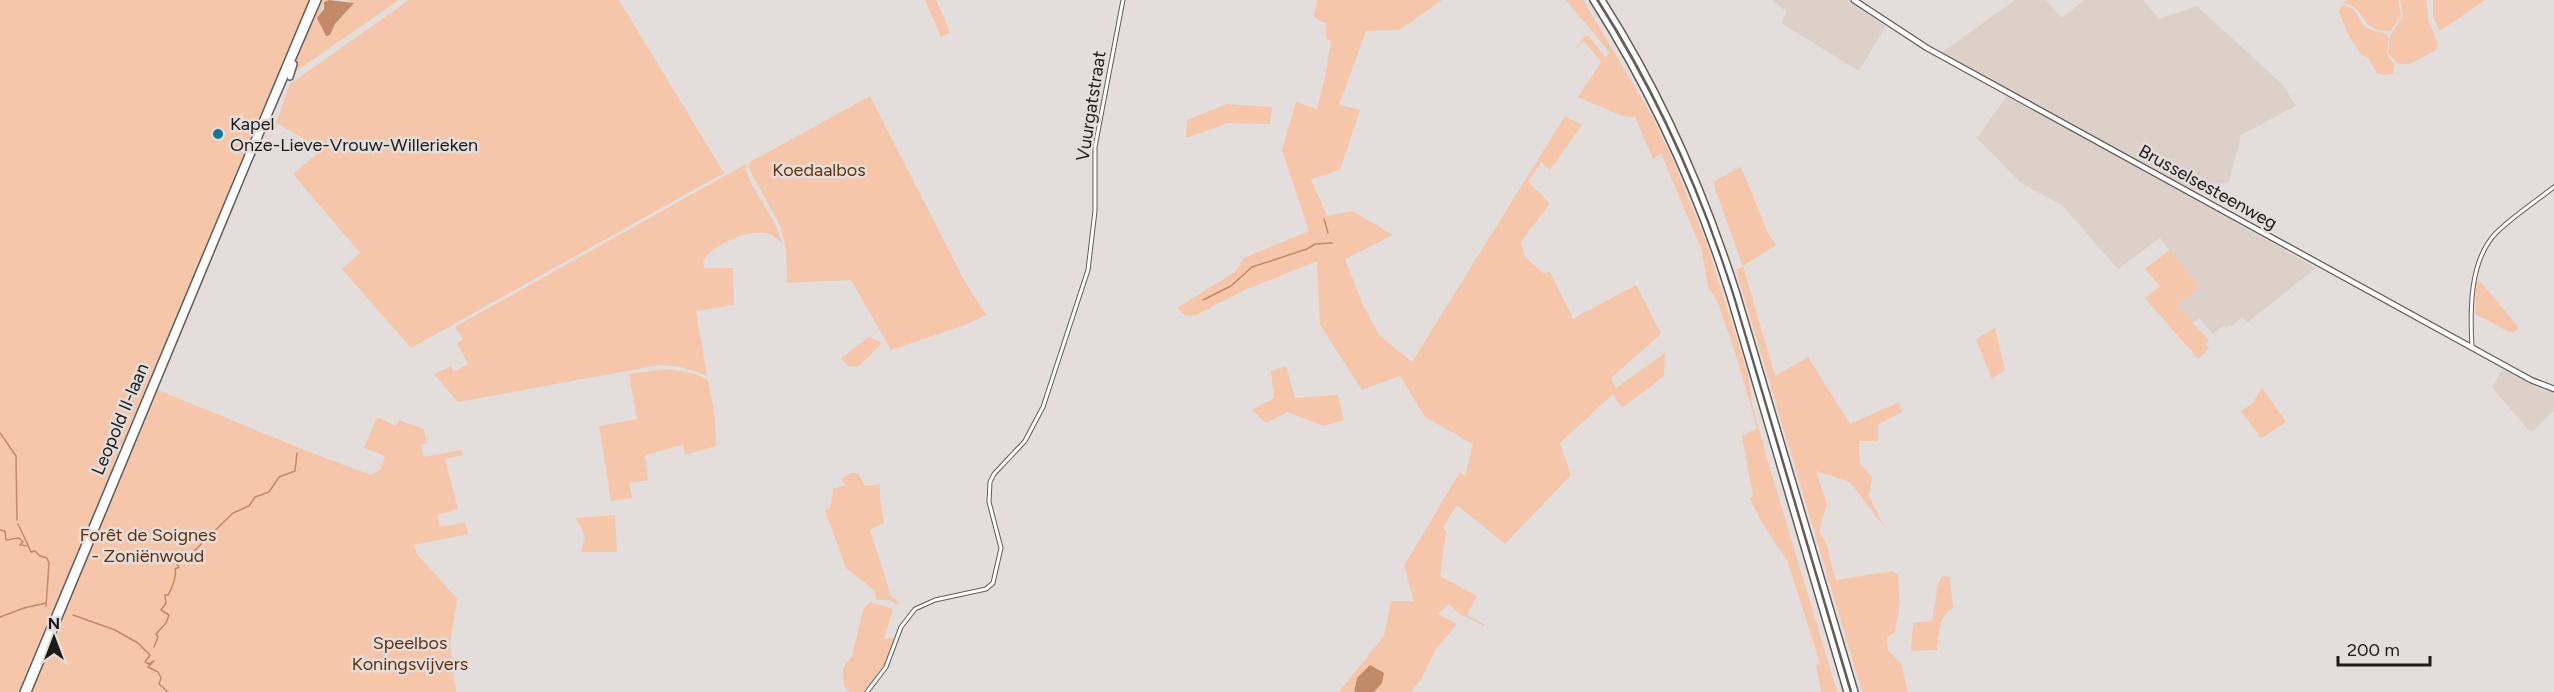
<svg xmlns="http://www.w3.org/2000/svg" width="2554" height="692" viewBox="0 0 2554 692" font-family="Figtree,sans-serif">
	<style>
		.built { fill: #ddd0c9 }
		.green { fill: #f5c6aa }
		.water { fill: #c28a68 }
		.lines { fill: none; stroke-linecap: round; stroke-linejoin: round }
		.stream { stroke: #c28a68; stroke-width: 1.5 }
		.secondary-casing { stroke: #605b59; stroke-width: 5 }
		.primary-casing { stroke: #605b59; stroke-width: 7 }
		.highway-casing { stroke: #605b59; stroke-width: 8 }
		.secondary { stroke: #fff; stroke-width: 3 }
		.primary { stroke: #fff; stroke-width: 4.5 }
		.highway { stroke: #fff; stroke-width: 5 }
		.poi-dot { fill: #0e7aa4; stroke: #e3dedb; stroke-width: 2 }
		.labels { text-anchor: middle; stroke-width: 5; stroke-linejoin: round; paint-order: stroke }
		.street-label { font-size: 18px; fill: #1c1a19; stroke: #e3dedb }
		.poi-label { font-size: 18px; fill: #1c1a19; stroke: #e3dedb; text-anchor: start }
		.park-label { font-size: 18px; fill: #663108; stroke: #e3dedb }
	</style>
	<rect width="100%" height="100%" fill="#e3dedb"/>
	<!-- built -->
	<g class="built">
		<polygon points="1772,0 1848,0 1886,26 1859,71 1781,23 1787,12"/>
		<polygon points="2015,0 2046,0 2062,18 2084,0 2143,0 2159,19 2197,6 2283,85 2296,106 2241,135 2229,182 2193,191 1941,53"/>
		<polygon points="2007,96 2172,187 2316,268 2248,322 2242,317 2232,326 2230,325 2226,329 2223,326 2213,334 2199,318 2192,323 2177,305 2199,287 2160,238 2118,269 2063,206 2021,183 1977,138"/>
		<polygon points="2503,369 2537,388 2554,393 2554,411 2533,431 2530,432 2492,387"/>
	</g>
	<!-- green -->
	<g class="green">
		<polygon points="0,0 329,0 324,2 321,12 330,35 335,24 354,3 345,0 399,0 273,87 148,386 312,453 371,475 380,470 385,456 364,448 377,417 396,426 399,420 424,429 427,443 421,445 423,457 461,450 463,455 445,459 458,509 437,515 440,527 465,523 468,534 414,545 417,554 457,599 450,644 456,692 0,692"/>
		<polygon points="409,0 619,0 724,173 411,348 342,269 360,253 293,174 323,149 276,123 290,84"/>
		<polygon points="925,0 936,0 950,32 941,37"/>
		<polygon points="1317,0 1442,0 1399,30 1366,31 1339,105 1360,110 1340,170 1311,179 1327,216 1352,211 1393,235 1345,259 1362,303 1379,335 1412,362 1565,116 1582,125 1550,170 1541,162 1528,182 1550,203 1521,242 1525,257 1543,273 1550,272 1573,319 1636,285 1661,334 1611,378 1616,388 1665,353 1664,376 1622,408 1613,394 1560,443 1571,475 1505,544 1457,505 1443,527 1446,532 1440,576 1477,596 1467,615 1485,625 1484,626 1458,613 1449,604 1438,614 1457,624 1435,650 1422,678 1411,692 1374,692 1382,683 1355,683 1354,692 1339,692 1384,636 1391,601 1414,601 1404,566 1460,472 1465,476 1473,444 1425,417 1400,376 1362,390 1320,325 1317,261 1245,290 1194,316 1185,315 1177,308 1235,272 1244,258 1309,231 1282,150 1296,102 1317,109 1325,77 1331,41 1326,39 1326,24 1314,17"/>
		<polygon points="1566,0 1583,0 1651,114 1672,158 1706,242 1748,374 1752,404 1769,465 1837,692 1821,692 1816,665 1820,664 1788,562 1762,523 1750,498 1753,496 1742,436 1757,428 1734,349 1717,301 1708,287 1702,251 1661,153 1653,159 1635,117 1622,116 1578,97 1601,62 1584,41 1576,49 1583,37 1589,36 1605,57 1610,53"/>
		<path d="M2347,0h51l3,16 -11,15c-33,0 -20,-21 -46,-28l-1,-1z"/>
		<polygon points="2400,0 2426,0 2429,23 2438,43 2436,50 2410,64 2398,64 2388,53 2390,36 2403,16"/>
		<polygon points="2433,0 2485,0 2440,31 2433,16"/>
		<path d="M2344,5c17,7 11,10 20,21 7,6 16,5 24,9 2,13 -6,19 7,29l-2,10 -9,1 -7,-2 -9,-15 -7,-4 -11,-16 -12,-28z"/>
		<polygon points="870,96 964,280 986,315 965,325 891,350 851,280 787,283 786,250 781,227 749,169 750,162"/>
		<polygon points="1227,104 1272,107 1270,124 1229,123 1186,138 1187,120"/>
		<path d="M746,164c-3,17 32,55 36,79 -4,-3 -8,-7 -12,-9 -19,-7 -58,11 -67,27l1,7h29l1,37 -38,6 11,65 -25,-9 -22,-2 -202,37 -24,-28 17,-8 3,6 14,-8 -11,-21 6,-4 -8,-12z"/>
		<path d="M1741,167l27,66 8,12 -33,21 32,110 33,-19 42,67 49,-22 3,10 -24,12v17h-19l1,23 12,13 -3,19 16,32 -35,-46 -34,-11 11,33 -8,27c10,12 11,33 17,49l56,-9 6,4 2,28 -5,29 -8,5 1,14 13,12 7,29h-45l-2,-4 -125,-418 7,-4 -28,-77 -1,-8z"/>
		<polygon points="2170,250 2199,287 2177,305 2209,341 2206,344 2209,348 2198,359 2145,298 2160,286 2145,269"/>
		<polygon points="2480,281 2519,328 2514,332 2509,332 2475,314 2476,282"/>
		<polygon points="1995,328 2005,370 1992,379 1976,339"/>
		<polygon points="869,337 882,343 859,366 849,367 841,358"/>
		<polygon points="1286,366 1295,398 1338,395 1344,420 1324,426 1288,412 1266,423 1252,410 1274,398 1271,371"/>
		<polygon points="667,369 693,373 708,380 715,418 716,446 685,455 683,445 645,455 648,480 629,483 632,498 611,501 599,426 637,419 629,374"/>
		<polygon points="2262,388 2286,422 2261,438 2241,411 2252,404"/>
		<polygon points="851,473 858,473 865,486 880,484 880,498 884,523 870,530 891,596 899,602 898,605 890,600 876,600 875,591 846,568 825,511 831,507 833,489 845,485 841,479"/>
		<polygon points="615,515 617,552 581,552 585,536 576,518"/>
		<path d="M1942,576l8,1 3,31c-15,7 -14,27 -16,42l-26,1 2,-28 19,-2 6,-37z"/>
		<polygon points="870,602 893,609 884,639 894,638 883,668 865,692 849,692 843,683 843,668 852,656 863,610"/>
	</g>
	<!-- water -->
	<g class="water">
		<polygon points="329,0 354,3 335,24 330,35 326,36 317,18 324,9 324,2"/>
		<polygon points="1370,665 1384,673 1382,683 1374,692 1354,692 1357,678"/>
	</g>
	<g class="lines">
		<!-- stream -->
		<g class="stream">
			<polyline points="1324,219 1328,233"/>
			<polyline points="1203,300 1231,286 1252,267 1307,249 1315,244 1332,243"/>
			<polyline points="0,433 16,456 17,520"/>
			<polyline points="18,524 28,545"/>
			<polyline points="0,530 5,531 6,540 19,538 23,542 20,545 28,546 31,552 35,551 40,556 47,558 49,563 46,606"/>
			<polyline points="73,615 115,630 138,643 150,655 145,662 149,664 154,661 148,667 158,672 161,678 159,684 168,692"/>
			<polyline points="0,617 24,608 46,603"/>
			<path d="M154,647l4,-10 -2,-3 10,-11 3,-8 -8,-5 5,-7 -1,-8h3c4,-6 9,-20 7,-26l4,-2 -3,-4 13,-7 44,-43 16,-7 6,-9 14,-5 10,-15 16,-6 2,-18"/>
		</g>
		<defs>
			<g id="secondary">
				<path d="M2472,348c-2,-37 -3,-87 24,-115 17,-17 39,-31 58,-46"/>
				<polyline points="867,692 886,667 901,627 915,609 935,600 986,589 993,583 1001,548 989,502 990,482 994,474 1025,441 1043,407 1088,270 1095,211 1095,147 1123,0"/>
			</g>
			<polyline id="primary" points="1854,0 1927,48 2460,341 2531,380 2554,389"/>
			<g id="highway">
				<path d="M1593,0c59,93 104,191 137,296l117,396"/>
				<path d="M1602,0c59,92 102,190 135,294l118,398"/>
				<polyline points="290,77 294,64"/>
				<polyline points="23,692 313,0"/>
				<polyline points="28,692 248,162 318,0"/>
			</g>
		</defs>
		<!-- secondary casing -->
		<use href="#secondary" class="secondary-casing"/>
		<!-- primary casing -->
		<use href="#primary" class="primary-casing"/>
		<!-- highway casing -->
		<use href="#highway" class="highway-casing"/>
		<!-- secondary -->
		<use href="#secondary" class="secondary"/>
		<!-- primary -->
		<use href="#primary" class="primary"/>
		<!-- highway -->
		<use href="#highway" class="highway"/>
	</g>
	<!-- markers -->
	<circle class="poi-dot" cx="218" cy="134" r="6"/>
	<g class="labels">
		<!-- street labels -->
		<g class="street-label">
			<text transform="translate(1091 106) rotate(-81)" y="6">Vuurgatstraat</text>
			<text transform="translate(2208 187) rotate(29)" y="6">Brusselsesteenweg</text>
			<text transform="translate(120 419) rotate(-67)" y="6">Leopold II-laan</text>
		</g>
		<!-- poi labels -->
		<g class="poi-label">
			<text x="230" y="130">Kapel<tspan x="230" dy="21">Onze-Lieve-Vrouw-Willerieken</tspan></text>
		</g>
		<!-- park labels -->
		<g class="park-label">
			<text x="819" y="176">Koedaalbos</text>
			<text x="148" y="541">Forêt de Soignes<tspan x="148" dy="21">- Zoniënwoud</tspan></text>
			<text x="410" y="649">Speelbos<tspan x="410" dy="21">Koningsvijvers</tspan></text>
		</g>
	</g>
	<!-- north arrow -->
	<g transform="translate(54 638)" stroke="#e3dedb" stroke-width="4.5" paint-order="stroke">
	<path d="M0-4.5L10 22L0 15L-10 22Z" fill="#1c1a19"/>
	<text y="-9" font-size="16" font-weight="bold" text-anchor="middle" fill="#1c1a19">N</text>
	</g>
	<!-- scale -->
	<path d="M2338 656v9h92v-9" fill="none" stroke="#1c1a19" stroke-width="3"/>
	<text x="2347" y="656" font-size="18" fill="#1c1a19" stroke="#e3dedb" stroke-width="4.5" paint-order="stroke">200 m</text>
</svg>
